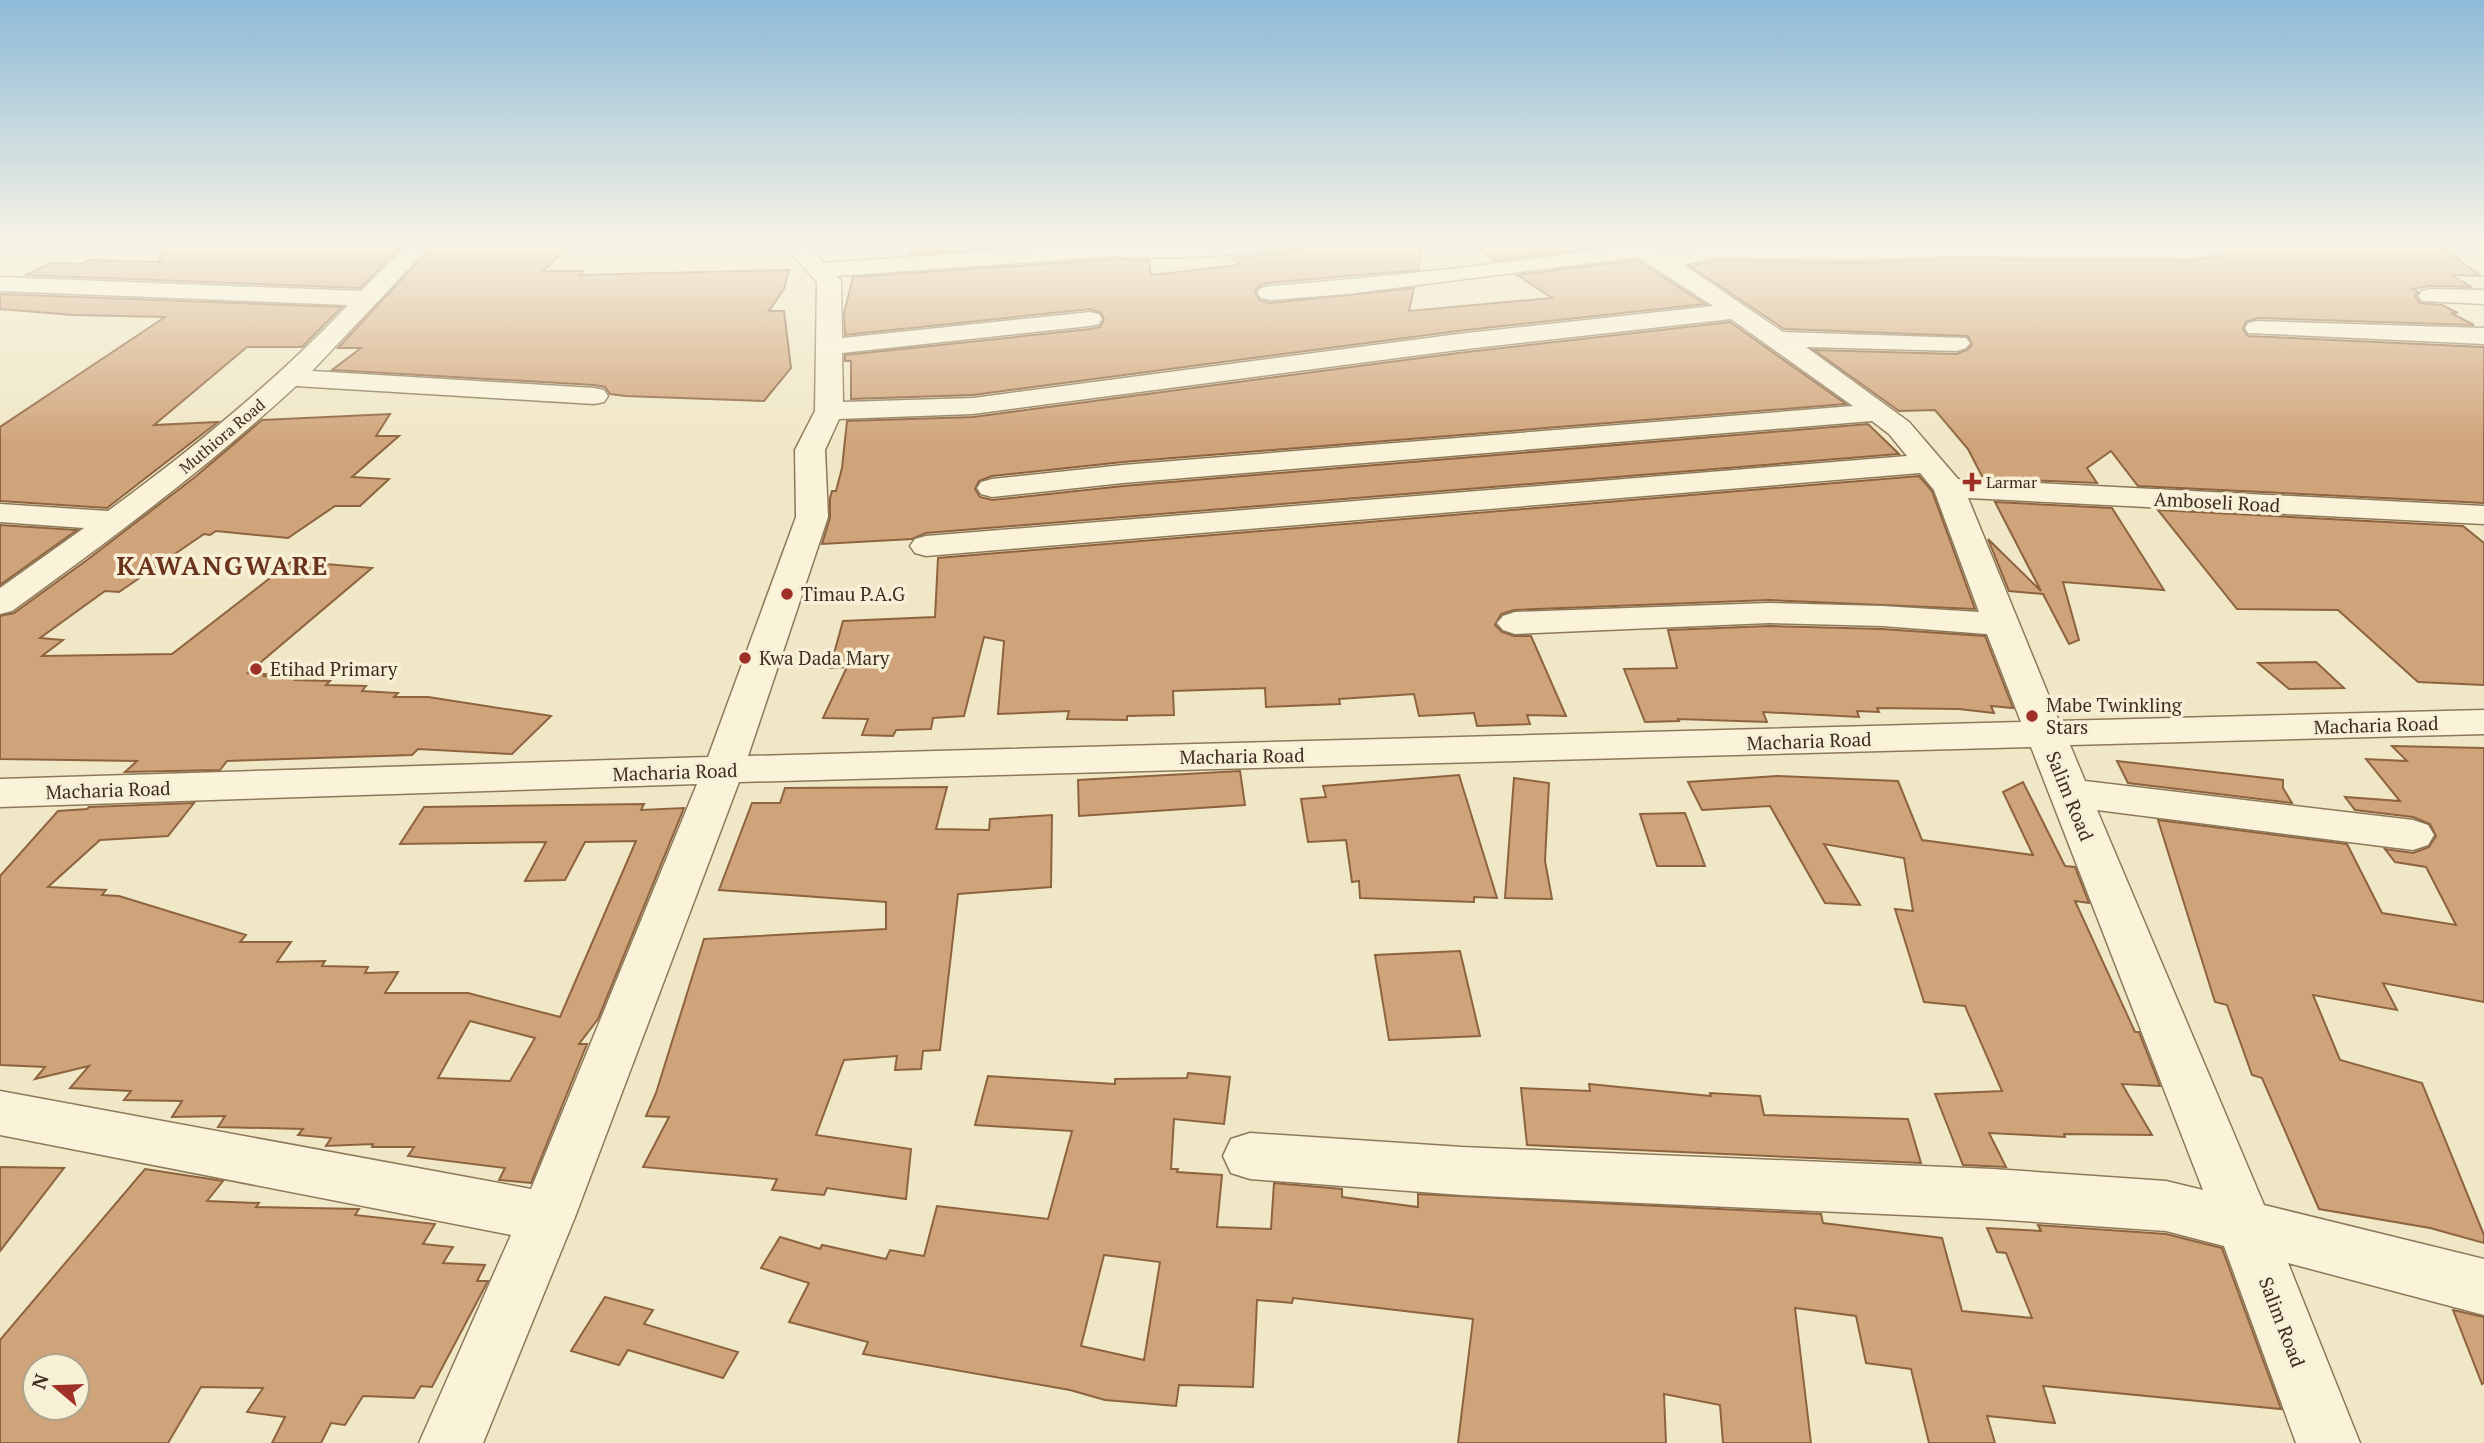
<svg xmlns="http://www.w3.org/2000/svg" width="2484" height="1443" viewBox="0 0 2484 1443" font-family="'PT Serif',serif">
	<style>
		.building { fill: #d0a47a; stroke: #8d643f; stroke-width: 2; fill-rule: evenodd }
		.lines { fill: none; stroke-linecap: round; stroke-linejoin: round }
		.minor-casing { stroke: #8d795a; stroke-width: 3 }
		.minor { fill: #faf3da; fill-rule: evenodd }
		.poi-dot { fill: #9f3027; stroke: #f7f0d6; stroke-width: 2.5 }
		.labels { text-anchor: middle; stroke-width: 7; stroke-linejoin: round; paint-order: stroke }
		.far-street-label { font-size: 16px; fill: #3c2f1f; stroke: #f7f0d6 }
		.far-poi-label { font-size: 16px; fill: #3c2f1f; stroke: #f7f0d6; text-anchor: start }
		.street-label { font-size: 19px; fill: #3c2f1f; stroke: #f7f0d6 }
		.poi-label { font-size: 19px; fill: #3c2f1f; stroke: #f7f0d6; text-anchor: start }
		.district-label { font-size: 26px; font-weight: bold; letter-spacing: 2px; fill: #6b331c; stroke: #f7f0d6 }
	</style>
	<rect width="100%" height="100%" fill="#f0e7c6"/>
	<!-- building -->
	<g class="building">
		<polygon points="160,242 406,242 360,288 25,275 52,263 81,264 89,260 160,262"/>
		<polygon points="436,242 574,242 543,271 583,271 580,275 789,270 784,289 769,311 784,311 791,368 764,401 625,396 610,394 605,387 594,385 332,370 361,348 338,348"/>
		<polygon points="912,242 989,242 989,249 909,254"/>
		<polygon points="1302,242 1423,242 1418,270 1268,283 1260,285 1255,291 1259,300 1269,303 1414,288 1409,311 1552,298 1517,275 1637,260 1705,304 1458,331 973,395 851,399 851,361 845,361 845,355 1090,329 1100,327 1104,320 1101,313 1090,309 845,335 844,313 853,277 1117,259 1149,260 1151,275 1240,265 1232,258 1290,252 1298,250"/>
		<polygon points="1467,242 1614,242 1615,245 1495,261"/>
		<polygon points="2229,242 2435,242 2481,276 2451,275 2472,287 2430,286 2413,289 2418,292 2415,296 2420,303 2442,305 2458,313 2451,313 2474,325 2257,318 2246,322 2243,329 2248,336 2484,347 2484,503 2138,486 2111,451 2087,468 2097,483 1983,478 1968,449 1935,410 1899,411 1814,350 1957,354 1967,350 1972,345 1968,336 1784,329 1690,266 1717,260 1851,263 1949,259 2191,261 2218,256"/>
		<polygon points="0,294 342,307 302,347 247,347 154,425 218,422 107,508 0,501 0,427 165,317 73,315 0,309"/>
		<polygon points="1730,322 1846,404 1123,462 992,476 979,481 975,489 980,497 992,500 1123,486 1868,424 1899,454 926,533 912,539 822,544 830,518 830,498 832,491 836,491 842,468 847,421 973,417 1458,353"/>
		<polygon points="390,414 376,436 399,436 352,477 389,479 360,506 335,506 288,538 216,531 210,535 204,534 119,592 105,591 40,638 63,640 42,656 172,654 292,561 372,568 248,673 266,674 264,676 297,677 295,680 330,681 326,685 366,686 362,691 398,693 394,697 428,697 551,716 512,754 418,749 412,755 227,761 220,770 125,772 137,761 0,759 0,616 14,613 87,560 195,477 262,420"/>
		<polygon points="1919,476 1932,491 1975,609 1769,600 1514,610 1501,614 1495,625 1502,632 1514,636 1531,636 1566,716 1527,715 1530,724 1477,726 1474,713 1419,716 1414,694 1339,699 1340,704 1266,707 1265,688 1173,691 1174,715 1127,716 1127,720 1067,719 1069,711 998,714 1004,641 984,637 964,716 933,718 931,729 896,730 893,736 862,735 868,719 823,718 847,667 830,668 843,621 935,617 938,558"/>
		<polygon points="1995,502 2112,508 2164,590 2063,582 2079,640 2069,644 2043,594 2009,591 1988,539 2041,591"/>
		<polygon points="2158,510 2463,526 2484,543 2484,685 2418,682 2338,610 2237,609"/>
		<polygon points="0,525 77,530 0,585"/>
		<polygon points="1769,626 1882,629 1985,636 2013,708 1991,706 1994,713 1959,709 1877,708 1879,712 1857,711 1859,717 1763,712 1767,722 1678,719 1679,721 1645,722 1624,669 1677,668 1668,630"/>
		<polygon points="2316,662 2344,688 2289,689 2258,663"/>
		<polygon points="2392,746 2484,748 2484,1002 2383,983 2397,1010 2313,995 2340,1060 2422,1083 2484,1235 2484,1243 2430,1228 2319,1209 2262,1078 2252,1075 2227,1005 2215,1002 2158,820 2347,844 2382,913 2456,925 2426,867 2395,862 2385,849 2413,853 2429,847 2436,836 2430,824 2413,817 2355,810 2345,797 2400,801 2366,759 2407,761"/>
		<polygon points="2117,761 2283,780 2283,788 2292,803 2128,783"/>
		<polygon points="1240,771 1245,805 1079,816 1078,780"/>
		<polygon points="1459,775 1497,898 1474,897 1474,902 1360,898 1359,881 1352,882 1346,840 1308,842 1301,799 1326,797 1323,786"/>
		<polygon points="1777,776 1898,781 1922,840 2033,855 2003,792 2023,782 2065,866 2075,867 2089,903 2075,901 2135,1032 2139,1032 2160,1086 2122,1084 2152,1135 2064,1134 2065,1137 1989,1133 2006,1167 1963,1165 1935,1094 2002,1091 1965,1006 1924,1002 1895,909 1913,911 1904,858 1824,844 1860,905 1825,903 1770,806 1702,810 1688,782"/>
		<polygon points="1514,778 1549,783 1545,861 1552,899 1505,898"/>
		<polygon points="947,787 936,829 989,830 990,819 1052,815 1051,887 958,894 940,1050 923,1051 921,1069 895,1070 897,1056 844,1060 816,1135 911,1149 906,1199 827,1188 824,1195 772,1190 777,1179 643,1167 669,1117 646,1116 656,1093 704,939 886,929 886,902 719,890 752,803 780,803 785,788"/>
		<path d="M194,803l-26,33 -68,4 -52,47 58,3 -4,5 17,1 127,39 -6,7h51l-14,20 48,-1 -3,5 46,1 -3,6 33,-1 -13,21h83l92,24 76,-176 -51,1 -20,38 -40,1 21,-39 -146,2 24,-37 220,-3 -3,6 43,-2 -86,211 -19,25h8l-56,139 -32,-3 6,-12 -97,-12 6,-9h-42l1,-3 -47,2 5,-8 -33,-3 5,-6 -85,-2 7,-11 -53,1 10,-16 -58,-1 7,-9 -61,-3 19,-22 -54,13 10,-12 -45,-2v-189l58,-65 29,-2 2,-2zM470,1021l65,17 -25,43 -72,-3z"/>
		<polygon points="1685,813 1705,866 1657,866 1640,814"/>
		<polygon points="1460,951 1480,1036 1389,1040 1375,955"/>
		<path d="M1188,1073l42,4 -6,47 -50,-5 -3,50h7l-1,3 45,3 -5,52 54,2 3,-46 68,6v8l76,10v-13l403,20 2,9 119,15 20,73 70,7 -26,-65 -9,-1 -10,-24 54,3 -3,-6 128,9 56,14 59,161 -238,-23 12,37 -68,-7 8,27h-66l-18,-74 -45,-6 -10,-47 -61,-8 16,135h-88l-3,-38 -56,-11 2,49h-208l15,-124 -180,-21 -1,5 -35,-3 -4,87 -74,-2 -3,21 -71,-6 -35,-10 -207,-36 5,-12 -79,-20 20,-39 -48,-15 19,-31 40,12 2,-4 64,14 4,-9 34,6 13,-50 111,13 24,-88 -97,-6 13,-49 127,8v-5l72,-1zM1104,1255l56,7 -16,98 -63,-14z"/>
		<polygon points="1589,1084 1711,1096 1710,1093 1760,1096 1764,1115 1908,1119 1921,1163 1527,1145 1521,1088 1590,1091"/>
		<polygon points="0,1167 64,1168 0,1251"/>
		<path d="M145,1169l78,12 -16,20 52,2 -3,4 103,2 -4,6 80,9 -12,20 30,3 -10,16 42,2 -8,16h11l-56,106 -11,-1 -7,12 -51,-2 -18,29 -14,-2 -10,20h-49l13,-26 -38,-5 16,-24 -62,-1 -33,56h-168v-103zM35,1366h42v42h-42z"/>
		<polygon points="605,1297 653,1310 644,1324 738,1352 723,1378 628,1350 619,1365 571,1351"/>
		<polygon points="2453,1310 2484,1317 2484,1383 2482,1384"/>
	</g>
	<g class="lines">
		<defs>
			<g id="minor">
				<path d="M410,242h24l-122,129 282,17 10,2 4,6 -4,6 -10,2 -298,-18c-89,82 -186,154 -284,225l-12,3v-26l84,-60 -84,-6v-18l108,7c86,-63 167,-129 240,-206l-348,-14v-14l361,14z"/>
				<path d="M781,242h24l19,21 292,-21 44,3 140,-3 -3,5 -8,2c-58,6 -114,11 -172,7l-280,20 4,5 1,57 248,-26 9,2 3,5 -3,5 -9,2 -248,27 1,49 130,-4 485,-64 255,-28 -75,-49 -290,37 -79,6 -8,-2 -4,-5 4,-5 8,-2c117,-9 234,-22 350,-39l-3,-5h28l22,12 51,-11 134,3 97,-4h279c-4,15 -22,14 -36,16l-242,-2 -98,4 -134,-3 -33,8 99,67 183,6 4,5 -4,5 -9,3 -151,-4 103,75 49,57 526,27v18l-516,-26 91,223 425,-11v24l-414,11 15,36 328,39 15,5 6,10 -6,10 -15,5 -316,-40 167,395 220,54v56l-196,-52 72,180h-64l-72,-197 -58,-15 -173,-12 -531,-24 -212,-16 -19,-6 -8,-17 8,-17 19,-6 212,14 531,22 173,12 37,9 -172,-443 -1292,35 -164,435 -92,226h-64l92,-208 -511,-100v-44l531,98 166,-405 -697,23v-28l708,-22 88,-240 -1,-67 20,-39 2,-129zM1731,319l122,87 -730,59 -131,14 -11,3 -4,6 4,6 11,3 131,-14 749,-62 17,13 18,22 -981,80 -11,3 -5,7 5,7 11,3 994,-83 14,17 45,122 -97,-6 -113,-3 -254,9 -12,4 -6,7 6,7 12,4 254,-11 113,3 105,8 34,88 -1273,34 80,-239 -3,-67 14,-31 134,-5 485,-64z"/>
				<polygon points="2430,289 2484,290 2484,304 2422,301 2418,296 2422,291"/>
				<polygon points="2257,321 2484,328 2484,344 2248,333 2245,328 2248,323"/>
			</g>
		</defs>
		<!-- minor casing -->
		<use href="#minor" class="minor-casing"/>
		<!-- minor -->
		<use href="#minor" class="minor"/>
	</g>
	<!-- sky -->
	<linearGradient id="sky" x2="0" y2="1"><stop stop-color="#8ebad7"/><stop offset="0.55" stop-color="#f8f4e5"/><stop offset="1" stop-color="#f8f4e5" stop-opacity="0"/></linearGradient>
	<rect width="2484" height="444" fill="url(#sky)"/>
	<!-- markers -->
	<g class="poi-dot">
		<path d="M1968.5 471.5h7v7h7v7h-7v7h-7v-7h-7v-7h7z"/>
		<circle cx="787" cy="594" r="7"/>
		<circle cx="745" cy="658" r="7"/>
		<circle cx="256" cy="669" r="7"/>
		<circle cx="2032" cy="716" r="7"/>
	</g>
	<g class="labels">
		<!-- far-street labels -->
		<g class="far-street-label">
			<text transform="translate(222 436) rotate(-40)" y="6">Muthiora Road</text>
		</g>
		<!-- far-poi labels -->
		<g class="far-poi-label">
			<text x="1986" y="488">Larmar</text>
		</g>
		<!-- street labels -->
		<g class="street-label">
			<text transform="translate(2217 502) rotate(3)" y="7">Amboseli Road</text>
			<text transform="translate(2376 725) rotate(-2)" y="7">Macharia Road</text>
			<text transform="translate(1809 741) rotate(-2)" y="7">Macharia Road</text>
			<text transform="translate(1242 756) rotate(-1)" y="7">Macharia Road</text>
			<text transform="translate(675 772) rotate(-2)" y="7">Macharia Road</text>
			<text transform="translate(108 790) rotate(-2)" y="7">Macharia Road</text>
			<text transform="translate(2070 796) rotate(68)" y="7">Salim Road</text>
			<text transform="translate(2282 1322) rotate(69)" y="7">Salim Road</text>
		</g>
		<!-- poi labels -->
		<g class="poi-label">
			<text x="801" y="601">Timau P.A.G</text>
			<text x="759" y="665">Kwa Dada Mary</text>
			<text x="270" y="676">Etihad Primary</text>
			<text x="2046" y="712">Mabe Twinkling<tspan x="2046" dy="22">Stars</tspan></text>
		</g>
		<!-- district labels -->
		<g class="district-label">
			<text x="223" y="575">KAWANGWARE</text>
		</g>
	</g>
	<!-- north arrow -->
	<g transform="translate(56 1387) rotate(289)"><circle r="33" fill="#f7f0d6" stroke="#aca38d" stroke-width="2"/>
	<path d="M0-5L12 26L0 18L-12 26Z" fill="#9f3027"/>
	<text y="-10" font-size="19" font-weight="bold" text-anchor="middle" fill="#3c2f1f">N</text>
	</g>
</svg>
